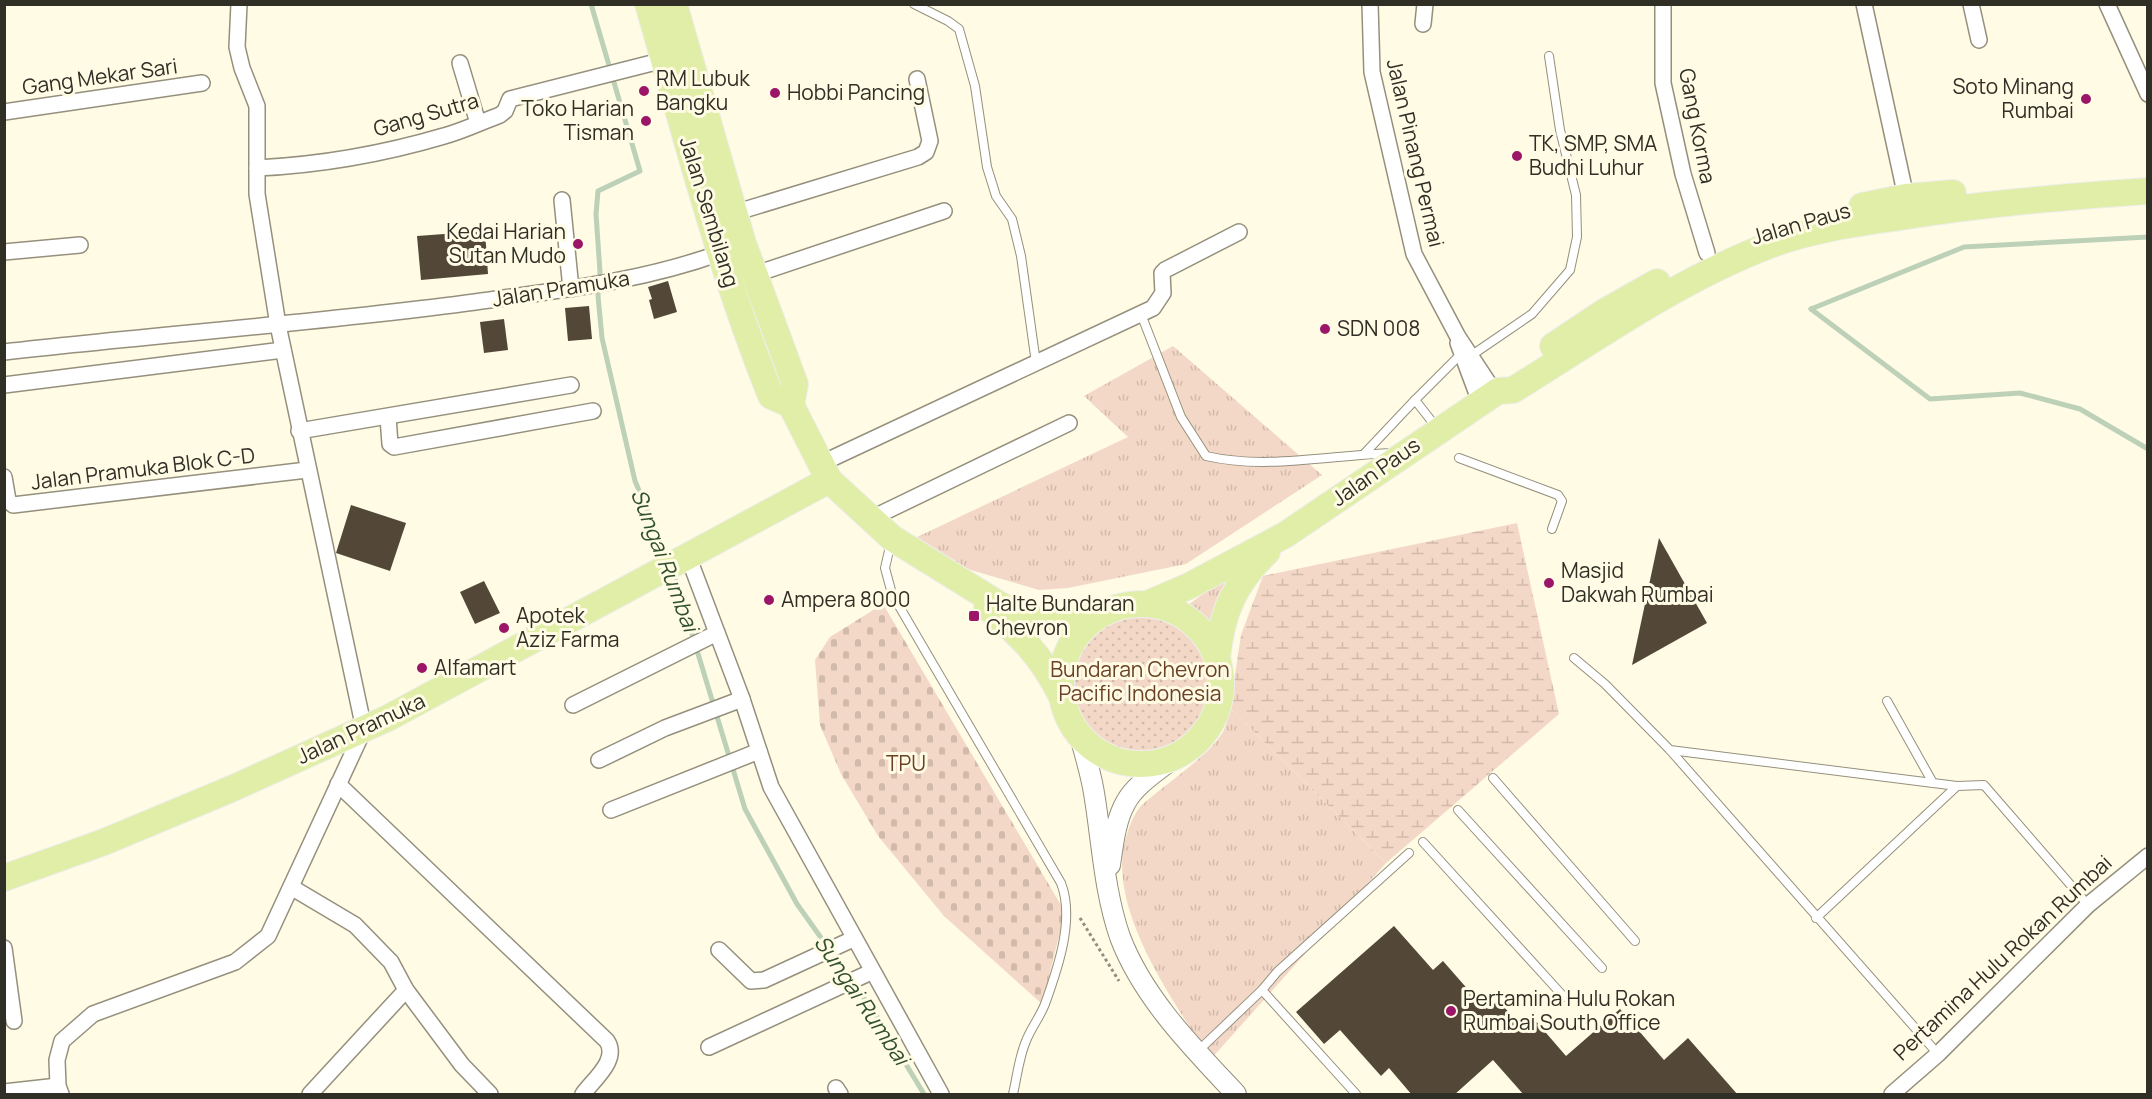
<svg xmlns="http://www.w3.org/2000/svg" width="2152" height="1099" viewBox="0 0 2152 1099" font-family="Manrope,sans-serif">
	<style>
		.grass { fill: url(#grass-tufts) }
		.wetland { fill: url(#wetland-marsh) }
		.cemetery { fill: url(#cemetery-stones) }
		.park { fill: url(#park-dots) }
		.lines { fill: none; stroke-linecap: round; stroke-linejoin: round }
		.stream { stroke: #bcd1b8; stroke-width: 5 }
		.building { fill: #534838 }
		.service-casing { stroke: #95907d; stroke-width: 10 }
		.minor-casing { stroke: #95907d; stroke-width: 18 }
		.tertiary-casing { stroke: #95907d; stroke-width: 22 }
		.primary-casing { stroke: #eee; stroke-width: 28 }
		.path { stroke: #908e7f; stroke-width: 3; stroke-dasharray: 3 3; stroke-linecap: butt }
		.service { stroke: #fff; stroke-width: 8 }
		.minor { stroke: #fff; stroke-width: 15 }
		.tertiary { stroke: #fff; stroke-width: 20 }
		.primary { stroke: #e0eea8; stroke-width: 26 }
		.poi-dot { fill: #9b1668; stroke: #fffbe5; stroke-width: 2 }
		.labels { text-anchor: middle; stroke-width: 6; stroke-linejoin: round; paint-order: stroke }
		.street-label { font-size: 21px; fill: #302f26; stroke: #fffbe5 }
		.poi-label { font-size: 21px; fill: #302f26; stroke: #fffbe5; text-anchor: start }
		.park-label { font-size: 21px; fill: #6a4124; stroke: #fffbe5 }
		.water-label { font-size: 22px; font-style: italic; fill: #31512b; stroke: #fffbe5 }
	</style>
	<defs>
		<pattern id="grass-tufts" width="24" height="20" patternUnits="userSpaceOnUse" patternTransform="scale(1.5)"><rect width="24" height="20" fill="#f4d8c7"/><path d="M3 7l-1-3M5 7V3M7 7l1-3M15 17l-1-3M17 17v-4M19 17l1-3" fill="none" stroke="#d2baab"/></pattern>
		<pattern id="wetland-marsh" width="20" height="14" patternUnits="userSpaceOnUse" patternTransform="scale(1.5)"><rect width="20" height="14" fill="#f4d8c7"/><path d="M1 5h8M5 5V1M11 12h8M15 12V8" fill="none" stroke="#d2baab"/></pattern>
		<pattern id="cemetery-stones" width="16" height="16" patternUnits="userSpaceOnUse" patternTransform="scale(1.5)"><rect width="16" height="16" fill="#f4d8c7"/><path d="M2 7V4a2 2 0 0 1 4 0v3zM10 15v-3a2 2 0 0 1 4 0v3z" fill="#d2baab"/></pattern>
		<pattern id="park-dots" width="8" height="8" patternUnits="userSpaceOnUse" patternTransform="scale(1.5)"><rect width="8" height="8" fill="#f4d8c7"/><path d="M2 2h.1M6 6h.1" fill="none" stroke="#d2baab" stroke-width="1.8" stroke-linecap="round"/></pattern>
	</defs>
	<rect width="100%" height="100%" fill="#fffbe5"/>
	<!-- grass -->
	<g class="grass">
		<polygon points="1173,346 1322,475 1186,564 1068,588 1039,590 957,566 915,538 1128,437 1084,396"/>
		<polygon points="1245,563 1211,627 1188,605"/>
		<path d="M1230,708l156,155 -175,196c-38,-58 -110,-157 -83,-228 3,-9 8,-21 15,-27 21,-19 69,-50 81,-74 3,-6 4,-15 6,-22z"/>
	</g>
	<!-- wetland -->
	<polygon class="wetland" points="1517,523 1559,714 1386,863 1230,708 1241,635 1263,576"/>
	<!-- cemetery -->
	<polygon class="cemetery" points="883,604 1065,912 1042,1004 944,916 878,836 841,774 820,725 815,660 830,637"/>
	<!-- park -->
	<circle class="park" cx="1140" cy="682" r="70"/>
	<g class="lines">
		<!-- stream -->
		<g class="stream">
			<polyline points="591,4 640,171 598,191 596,214 600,272 598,296 602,338 635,481 668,559"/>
			<polyline points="1811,309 1930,399 2020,393 2080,409 2148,449"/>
			<polyline points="1811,309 1964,247 2148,237"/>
			<polyline points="673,571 745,809 797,904 876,1015 924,1094"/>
		</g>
	</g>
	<!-- building -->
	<g class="building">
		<polygon points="485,231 488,274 421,280 417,236"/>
		<polygon points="668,281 677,312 654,319 649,300 652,299 648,287"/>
		<polygon points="589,306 592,339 568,341 565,308"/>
		<polygon points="504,319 508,350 484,353 480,322"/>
		<polygon points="351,505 406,523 390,571 336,553"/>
		<polygon points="1659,538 1707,623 1632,665"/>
		<polygon points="484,581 500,613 475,624 460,592"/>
		<polygon points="1394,926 1433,970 1443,961 1485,1009 1499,1001 1523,1029 1534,1019 1566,1056 1620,1009 1664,1060 1688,1038 1738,1095 1524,1095 1493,1060 1454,1095 1412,1095 1389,1068 1381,1076 1340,1030 1324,1044 1296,1012"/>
	</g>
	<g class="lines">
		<defs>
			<g id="service">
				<polyline points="914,4 948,21 959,29 975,86 987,167 996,196 1012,219 1021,256 1036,363"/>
				<path d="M1141,314l40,103 25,39c60,14 125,-1 186,-3"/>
				<polyline points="1472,355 1532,314 1570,270 1577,237 1576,195 1560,130 1549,56"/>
				<polyline points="1437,428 1415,400 1461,354"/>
				<polyline points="1364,454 1415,400"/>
				<polyline points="1459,458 1558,495 1562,501 1552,529"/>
				<path d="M891,542l-6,26 7,26 169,289c14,36 -3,85 -16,121 -5,13 -14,24 -19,37 -7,16 -9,36 -13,53"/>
				<polyline points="1574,658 1605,684 1670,750 1938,1054"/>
				<polyline points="1887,701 1933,783"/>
				<polyline points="1670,750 1957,786"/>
				<polyline points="1493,778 1635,941"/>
				<polyline points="1458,810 1602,968"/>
				<polyline points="1423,842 1564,997"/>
				<polyline points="1816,918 1957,786 1984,785 2088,905"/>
				<polyline points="1198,1051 1262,990"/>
				<polyline points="1356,1094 1262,990 1277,972 1409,853"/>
			</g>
			<g id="minor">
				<polyline points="1370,4 1372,72 1414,254 1458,337 1495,393"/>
				<polyline points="1663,4 1663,83 1683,174 1707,253"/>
				<polyline points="1864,4 1906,197"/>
				<polyline points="1971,4 1979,40"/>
				<polyline points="2107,4 2148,94"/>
				<polyline points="1423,24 1425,4"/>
				<polyline points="460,63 478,123"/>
				<polyline points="4,112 202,83"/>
				<path d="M257,168c63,-3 126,-14 187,-32 19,-5 37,-14 56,-21l5,-4 5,-12 154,-39"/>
				<polyline points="562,200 571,289"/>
				<polyline points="734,213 918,157 926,152 930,141 917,79"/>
				<polyline points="4,252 80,245"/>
				<polyline points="753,275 944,211"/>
				<polyline points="1458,343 1480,402"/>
				<path d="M4,352c157,-18 315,-29 471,-50 84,-12 165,-20 245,-49"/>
				<polyline points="4,385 283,350"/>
				<polyline points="388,417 390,444 394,447 593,411"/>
				<polyline points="299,431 571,385"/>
				<polyline points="820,464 1153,308 1163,293 1162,273 1165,270 1239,232"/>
				<polyline points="4,477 8,500 13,505 307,470"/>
				<polyline points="872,518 1069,423"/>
				<polyline points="688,556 742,699 771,787 941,1094"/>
				<polyline points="573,705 717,633"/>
				<polyline points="599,760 665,728 742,699"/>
				<path d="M338,784l269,257c12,19 -13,38 -24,53"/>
				<polyline points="611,810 759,751"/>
				<polyline points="291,887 355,925 391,962 406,990 462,1065 490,1094"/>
				<polyline points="4,948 14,1021"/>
				<polyline points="719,950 751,981 764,980 853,939"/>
				<polyline points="709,1047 871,972"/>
				<polyline points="836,1088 840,1094"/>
				<polyline points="4,1092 58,1086"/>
				<polyline points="61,1094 58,1086 57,1060 62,1041 93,1014 235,962 268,936 364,729 278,325 257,194 257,106 242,68 237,47 239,4"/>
				<polyline points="310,1094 406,990"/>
				<polyline points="1892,1094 1938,1054 2088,905 2148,856"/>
			</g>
			<g id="tertiary">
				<path d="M1080,736c5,19 11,38 14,57 8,48 10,98 26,144 23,61 73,111 116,157"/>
				<path d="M1110,865c3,-20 5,-44 16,-63 10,-19 35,-33 51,-47"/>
			</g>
			<g id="primary">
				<path d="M648,4c38,132 72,265 123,392l20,9 38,75 63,58 108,67 32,14 28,4 38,-7"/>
				<polyline points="674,4 743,243 795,384 791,405"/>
				<polyline points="1862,206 1906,197 1953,193"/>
				<polyline points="1553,346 1604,312 1657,282"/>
				<path d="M1147,604l42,-18 96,-51 213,-144 15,-1c83,-51 165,-110 257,-145 40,-15 82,-21 124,-27 84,-14 169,-21 254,-27"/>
				<circle cx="1141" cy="684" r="80"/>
				<path d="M987,607c35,30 53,47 74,88"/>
				<path d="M1217,658c5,-46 17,-74 50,-106"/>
				<polyline points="4,878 104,842 231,789 388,718 829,480"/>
			</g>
		</defs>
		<!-- service casing -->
		<use href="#service" class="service-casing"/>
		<!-- minor casing -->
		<use href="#minor" class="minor-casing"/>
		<!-- tertiary casing -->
		<use href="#tertiary" class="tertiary-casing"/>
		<!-- primary casing -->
		<use href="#primary" class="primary-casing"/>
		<!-- path -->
		<polyline class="path" points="1080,918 1119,981"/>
		<!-- service -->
		<use href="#service" class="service"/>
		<!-- minor -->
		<use href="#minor" class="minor"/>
		<!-- tertiary -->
		<use href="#tertiary" class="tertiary"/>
		<!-- primary -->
		<use href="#primary" class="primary"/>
	</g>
	<!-- markers -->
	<g class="poi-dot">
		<circle cx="644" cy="91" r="6"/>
		<circle cx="775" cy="93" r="6"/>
		<circle cx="2086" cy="99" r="6"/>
		<circle cx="646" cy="121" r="6"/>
		<circle cx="1517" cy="156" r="6"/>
		<circle cx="578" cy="244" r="6"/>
		<circle cx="1325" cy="329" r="6"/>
		<circle cx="1549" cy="583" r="6"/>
		<circle cx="769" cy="600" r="6"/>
		<rect x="968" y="610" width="12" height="12" rx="3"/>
		<circle cx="504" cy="628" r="6"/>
		<circle cx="422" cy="668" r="6"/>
		<circle cx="1451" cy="1011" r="6"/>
	</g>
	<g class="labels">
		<!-- street labels -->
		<g class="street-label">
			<text transform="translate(100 77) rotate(-8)" y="7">Gang Mekar Sari</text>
			<text transform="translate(426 115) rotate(-16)" y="7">Gang Sutra</text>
			<text transform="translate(1697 126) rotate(79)" y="7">Gang Korma</text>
			<text transform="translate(1415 153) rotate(77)" y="7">Jalan Pinang Permai</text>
			<text transform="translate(709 212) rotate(73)" y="7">Jalan Sembilang</text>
			<text transform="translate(1801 224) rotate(-16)" y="7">Jalan Paus</text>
			<text transform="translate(561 289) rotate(-9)" y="7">Jalan Pramuka</text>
			<text transform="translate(143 469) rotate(-7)" y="7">Jalan Pramuka Blok C-D</text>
			<text transform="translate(1376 472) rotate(-35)" y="7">Jalan Paus</text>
			<text transform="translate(361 729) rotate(-25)" y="7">Jalan Pramuka</text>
			<text transform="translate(2003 958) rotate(-43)" y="7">Pertamina Hulu Rokan Rumbai</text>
		</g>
		<!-- poi labels -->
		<g class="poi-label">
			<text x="656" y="86">RM Lubuk<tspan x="656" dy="24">Bangku</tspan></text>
			<text x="2074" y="94" text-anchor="end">Soto Minang<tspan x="2074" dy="24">Rumbai</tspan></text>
			<text x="787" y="100">Hobbi Pancing</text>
			<text x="634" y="116" text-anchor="end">Toko Harian<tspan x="634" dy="24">Tisman</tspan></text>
			<text x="1529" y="151">TK, SMP, SMA<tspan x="1529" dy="24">Budhi Luhur</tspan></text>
			<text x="566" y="239" text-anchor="end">Kedai Harian<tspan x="566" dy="24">Sutan Mudo</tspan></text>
			<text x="1337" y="336">SDN 008</text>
			<text x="1561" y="578">Masjid<tspan x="1561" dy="24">Dakwah Rumbai</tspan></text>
			<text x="781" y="607">Ampera 8000</text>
			<text x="986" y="611">Halte Bundaran<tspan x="986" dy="24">Chevron</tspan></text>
			<text x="516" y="623">Apotek<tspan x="516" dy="24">Aziz Farma</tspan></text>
			<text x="434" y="675">Alfamart</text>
			<text x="1463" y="1006">Pertamina Hulu Rokan<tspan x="1463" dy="24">Rumbai South Office</tspan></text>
		</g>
		<!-- park labels -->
		<g class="park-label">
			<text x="1140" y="677">Bundaran Chevron<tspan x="1140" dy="24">Pacific Indonesia</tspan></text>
			<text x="906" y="771">TPU</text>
		</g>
		<!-- water labels -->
		<g class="water-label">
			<text transform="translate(665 560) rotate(69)" y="8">Sungai Rumbai</text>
			<text transform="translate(862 1000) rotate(56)" y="8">Sungai Rumbai</text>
		</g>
	</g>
	<!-- border -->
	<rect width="2152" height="1099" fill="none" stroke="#302f26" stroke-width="12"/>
</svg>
